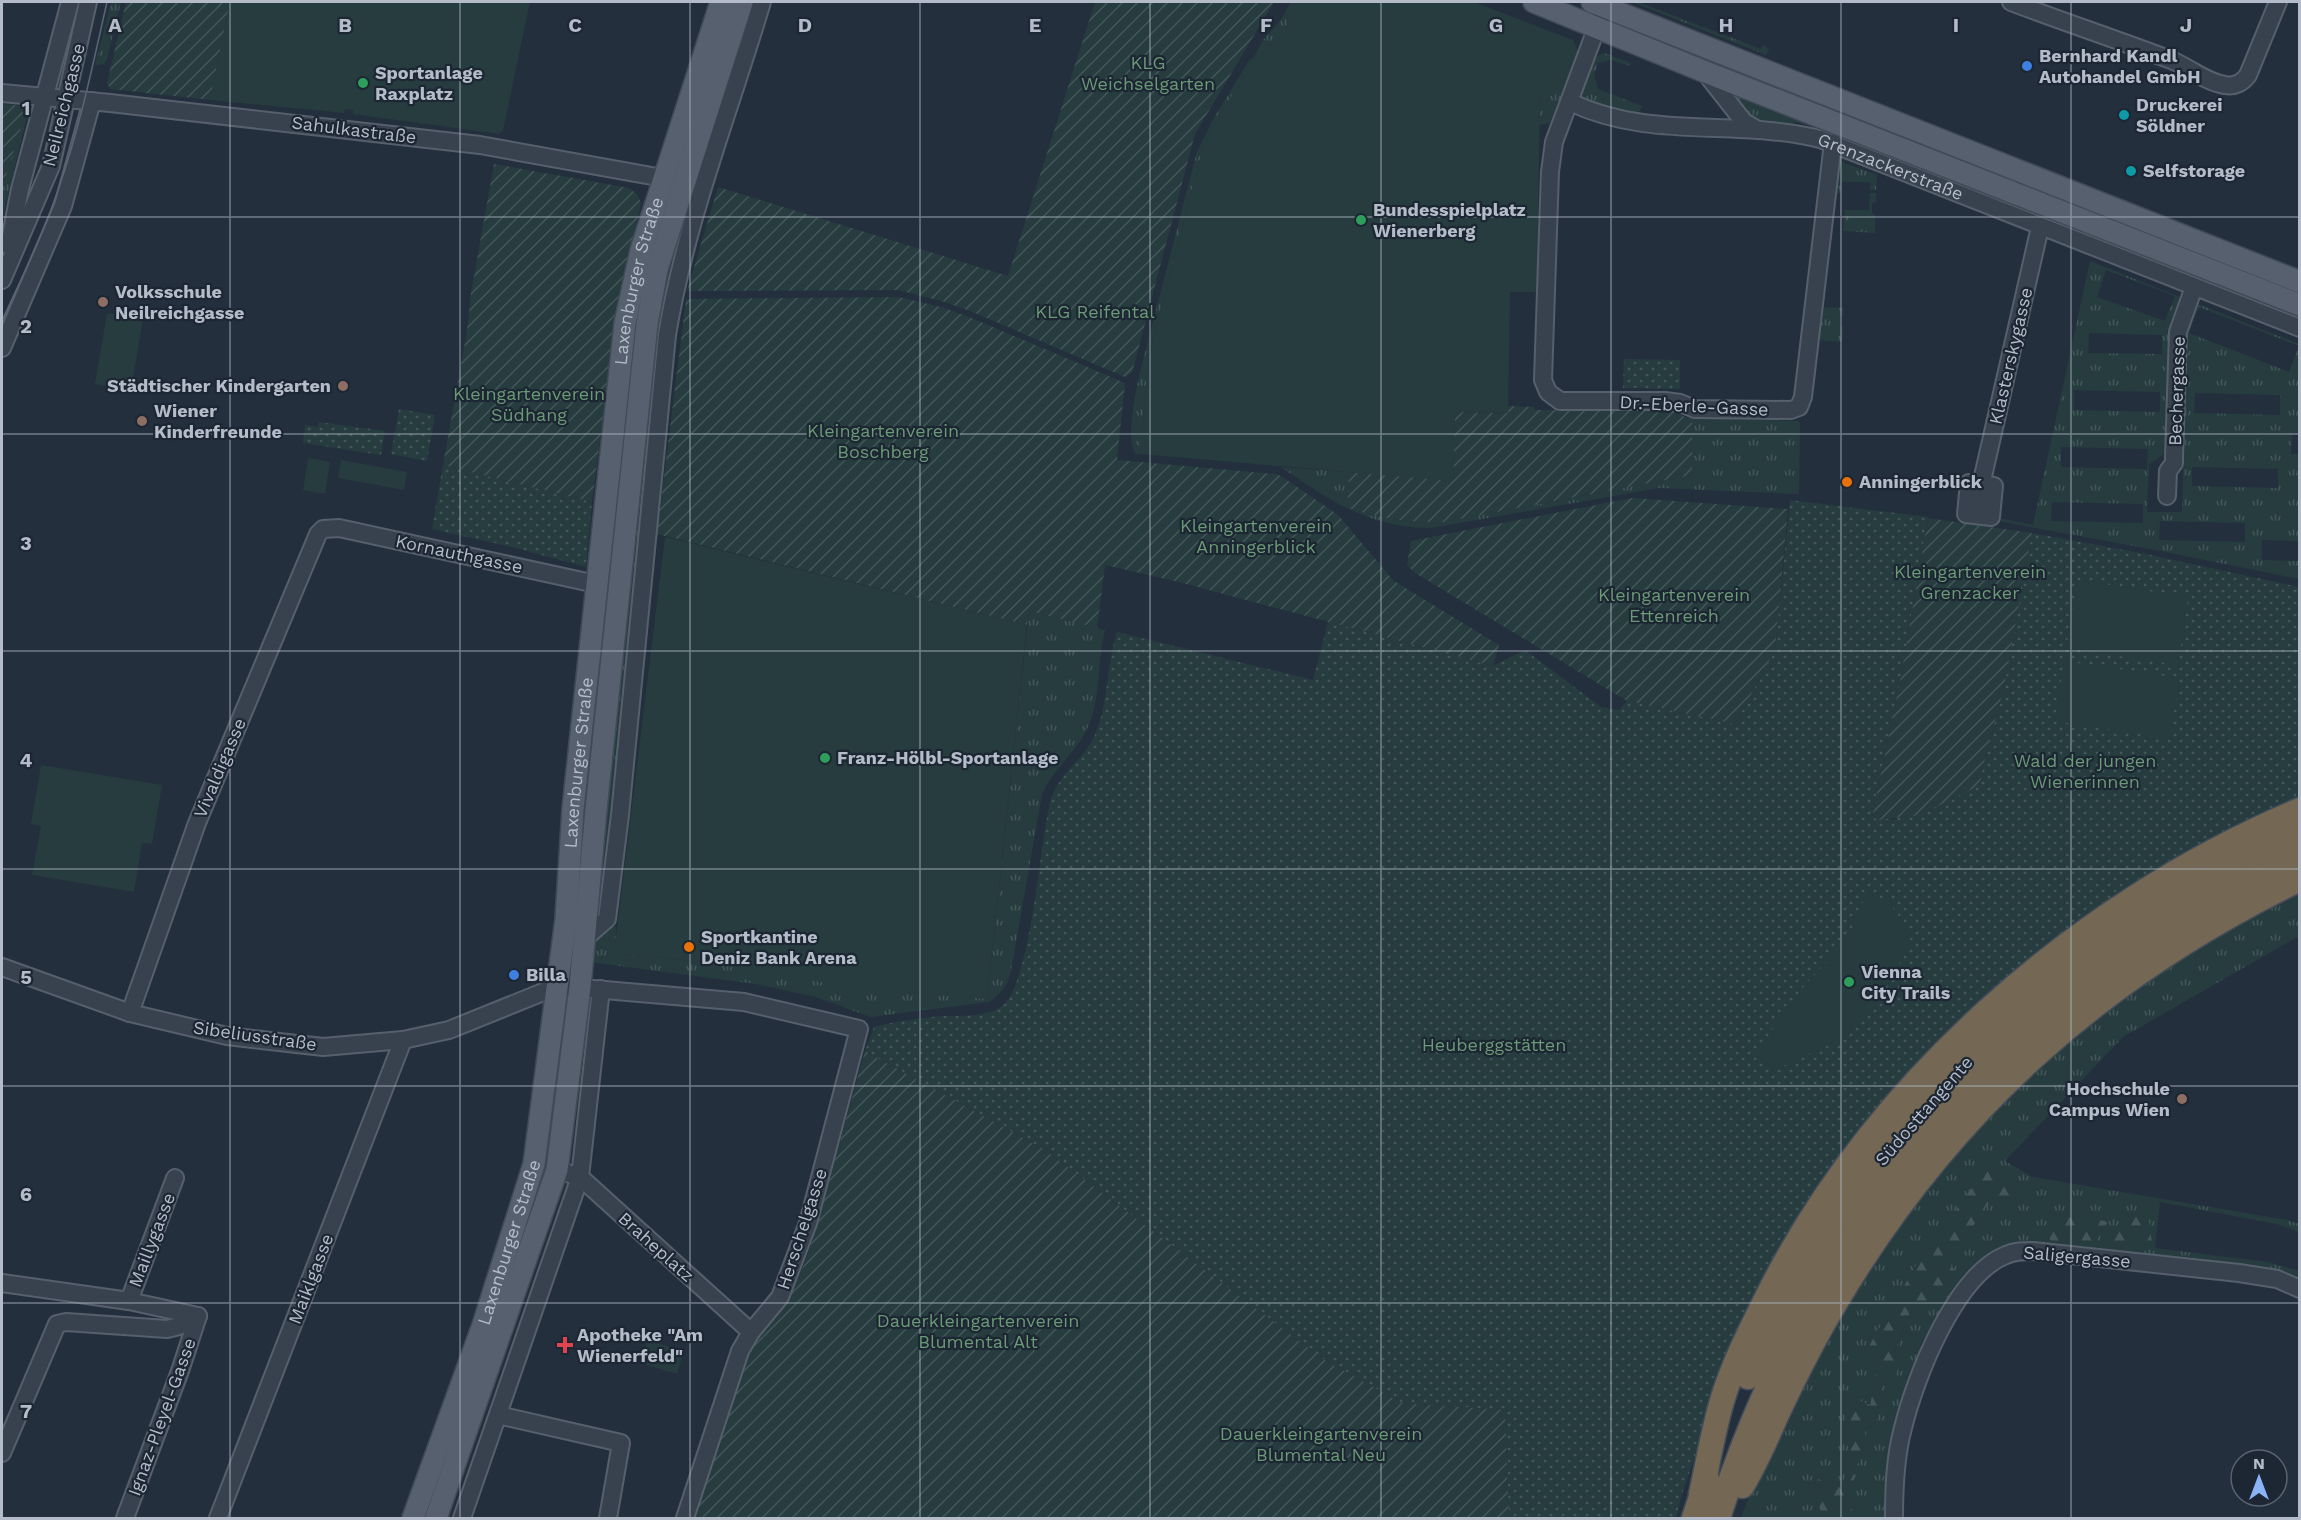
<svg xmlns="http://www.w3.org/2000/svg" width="2301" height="1520" viewBox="0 0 2301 1520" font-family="'Work Sans',sans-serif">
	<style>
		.grass { fill: url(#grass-tufts); fill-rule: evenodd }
		.forest { fill: url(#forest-firs) }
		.park { fill: url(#park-dots) }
		.garden { fill: url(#garden-furrows) }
		.pitch { fill: #263c3f }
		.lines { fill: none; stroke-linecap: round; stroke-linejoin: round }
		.minor-casing { stroke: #565f6c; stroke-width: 20 }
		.major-casing { stroke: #414a57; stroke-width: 24 }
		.highway-casing { stroke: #434c59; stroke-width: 27 }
		.minor { stroke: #38414e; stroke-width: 16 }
		.major { stroke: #56606e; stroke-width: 21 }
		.highway { stroke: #746855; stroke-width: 24 }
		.tram { stroke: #5a6575; stroke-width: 1.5 }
		.grid { fill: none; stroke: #b4bcc9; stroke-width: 1.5; stroke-opacity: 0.55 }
		.shop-dot { fill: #3f7fe0; stroke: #1d2633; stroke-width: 2 }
		.leisure-dot { fill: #2e9e5b; stroke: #1d2633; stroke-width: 2 }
		.culture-dot { fill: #0f9aa8; stroke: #1d2633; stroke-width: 2 }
		.education-dot { fill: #8d6e63; stroke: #1d2633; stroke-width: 2 }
		.food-dot { fill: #e8710a; stroke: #1d2633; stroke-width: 2 }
		.health-dot { fill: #e0444e; stroke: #1d2633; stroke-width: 2 }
		.labels { text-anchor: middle; stroke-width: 4.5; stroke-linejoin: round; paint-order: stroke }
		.poi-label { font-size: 18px; font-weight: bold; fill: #b4bcc9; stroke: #1d2633; text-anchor: start }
		.park-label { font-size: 18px; fill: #6b9a76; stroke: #1d2633 }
		.street-label { font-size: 18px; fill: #b4bcc9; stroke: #1d2633 }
		.grid-label { font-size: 20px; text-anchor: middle; font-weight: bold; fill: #b4bcc9; stroke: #1d2633; stroke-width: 4.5; stroke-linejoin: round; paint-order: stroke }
	</style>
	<defs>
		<pattern id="grass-tufts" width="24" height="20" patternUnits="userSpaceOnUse" patternTransform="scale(1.5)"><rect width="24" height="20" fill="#263c3f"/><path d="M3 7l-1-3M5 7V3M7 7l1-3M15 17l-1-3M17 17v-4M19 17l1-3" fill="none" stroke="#435659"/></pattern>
		<pattern id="forest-firs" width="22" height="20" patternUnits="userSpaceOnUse" patternTransform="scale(1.5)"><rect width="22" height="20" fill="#263c3f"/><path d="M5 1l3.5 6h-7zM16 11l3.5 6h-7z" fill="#435659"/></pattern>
		<pattern id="park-dots" width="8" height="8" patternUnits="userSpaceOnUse" patternTransform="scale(1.5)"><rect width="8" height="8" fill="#263c3f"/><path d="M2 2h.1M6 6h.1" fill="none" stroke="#435659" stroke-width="1.8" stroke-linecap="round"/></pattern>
		<pattern id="garden-furrows" width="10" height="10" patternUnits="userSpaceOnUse" patternTransform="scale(1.5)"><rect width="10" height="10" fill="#263c3f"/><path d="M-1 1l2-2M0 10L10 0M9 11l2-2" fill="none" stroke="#435659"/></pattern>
	</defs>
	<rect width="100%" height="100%" fill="#242f3e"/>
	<!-- grass -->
	<g class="grass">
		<polygon points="111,2 121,2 107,59 104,64 95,65"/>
		<polygon points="1291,2 1301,2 1274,47 1263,40 1280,21"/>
		<polygon points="1632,2 1638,2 1761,49 1763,45 1769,49 1766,55"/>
		<polygon points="1621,26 1687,52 1742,69 2299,289 2299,298 1620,30"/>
		<polygon points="1604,53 1631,63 1630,66 1611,60 1598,63 1594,75 1598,89 1642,106 1638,114 1606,107 1583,97 1582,91 1595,57"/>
		<path d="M1250,59l3,1 -50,87 -54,208 -9,99h-4c-11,-12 0,-65 4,-82l57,-220 17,-34z"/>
		<polygon points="1726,89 2271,304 2269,307 2265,307 1856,143 1852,146 1823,135 1824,129 1795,122 1794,128 1751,122"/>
		<polygon points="1540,92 1562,92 1550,123 1539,125"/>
		<polygon points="18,105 25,108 27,116 2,220 2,188 25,115"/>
		<polygon points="1839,161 1877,175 1876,190 1870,190 1870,182 1842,182 1840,193 1836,193"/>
		<polygon points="1870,193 1876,193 1876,202 1872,203 1872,214 1875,214 1875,233 1843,231 1845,210 1869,210"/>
		<path d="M2090,261l90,36 -10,34 -4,122 -17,11 -2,48h35l5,-180 11,-28 101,40v90h-7l-1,20h8v87l-37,-1v20l37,1v18l-143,-29 -174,-32 11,-1 40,8zM2106,270l69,26 -10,25 -68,-24zM2199,307l100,39 -10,26 -100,-39zM2089,333l73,2v19l-74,-1zM2074,390l86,2v20l-86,-2zM2195,393l85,2v20l-86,-2zM2061,447l87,2 -1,20 -86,-2zM2192,467l86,2v19l-86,-2zM2052,502l91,2v19l-92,-2zM2160,521l85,2v19l-86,-2z"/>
		<polygon points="667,267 674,269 601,915 598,917 594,914 656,327"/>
		<polygon points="1821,307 1843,308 1843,316 1840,316 1840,326 1843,326 1842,342 1818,340"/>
		<path d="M1692,418l106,3 2,2 -1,70 -2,1 -138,-6 -228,40c-61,0 -102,-28 -150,-61l68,5 -2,36c31,9 64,16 97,14l248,-47z"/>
		<path d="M1029,611l76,19c-8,30 -4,63 -15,92 -10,28 -36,45 -48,72l-31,177c-4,14 -9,23 -22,31l-119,15 -54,-20 -60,-13 -166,-22 1,-19 18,-16h7l-1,26 98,10 274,36z"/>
		<path d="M2299,887v49l-176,101 -118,124 28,16 254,43 12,4v8l-22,-8 -117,-22 -5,46 113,14 31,9v10l-273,-37 -24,2 -18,12 -17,17 -26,35 -19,32 -31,105 -5,31v40h-33l-4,-27 7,-16 -20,14 -21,-12 -1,15 9,26h-82l18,-47 93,-188 114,-149 155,-141zM1990,1164l17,8 -5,40 -12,-12 -42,62 7,9 -22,29 -23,12 -30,78 -4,32 -10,7 -8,35 19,-93 -8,-25 52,-89z"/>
	</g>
	<!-- forest -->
	<g class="forest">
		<polygon points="1990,1163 2008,1172 2012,1193 2002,1212 1990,1201 1949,1262 1955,1271 1933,1300 1910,1312 1894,1352 1899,1363 1896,1376 1885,1377 1880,1390 1876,1422 1866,1429 1858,1464 1849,1460 1846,1418 1851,1397 1870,1405 1877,1371 1869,1346 1921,1257"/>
		<polygon points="2066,1211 2108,1222 2095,1243 2051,1241 2043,1229"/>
		<polygon points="2148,1213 2152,1243 2135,1246 2105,1240 2127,1219"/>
		<polygon points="1850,1472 1856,1475 1849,1491 1853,1518 1823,1518 1814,1492 1815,1477 1836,1489"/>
	</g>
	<!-- park -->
	<g class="park">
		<polygon points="1624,359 1680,360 1680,389 1623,388"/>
		<polygon points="399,409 435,415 427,461 391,454"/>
		<polygon points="319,422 385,431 381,455 303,443 305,425 318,427"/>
		<polygon points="443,465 592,502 586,567 512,547 432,529"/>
		<path d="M1790,500l138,17 -28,164 -28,135 21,4 87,-35 3,-19 21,-79 28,-154 114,21 153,33v214l-313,200 -274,405 -30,88 -6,24h-167l-4,-108 -103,-7 -76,-42 -281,-211 -180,-99 9,-24c19,-5 38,-8 58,-10 21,-3 53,3 71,-12 28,-23 37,-162 47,-202 6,-28 34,-43 45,-68 14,-33 11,-69 22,-103l196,48 15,-58 165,44 32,-16 76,57 18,3 8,-9 108,23 40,-74z"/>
	</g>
	<!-- garden -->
	<g class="garden">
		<polygon points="126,2 230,2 210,100 110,89 107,83"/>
		<polygon points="1095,2 1274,2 1195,134 1132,373 1125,377 975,313 945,302 898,290 687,291 718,187 1008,276"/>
		<polygon points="2,104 18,105 25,115 2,188"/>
		<polygon points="494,164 629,188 637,194 641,203 617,308 592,502 443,465 467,331 471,293"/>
		<polygon points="899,297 945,308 974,319 1125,383 1117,460 1276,474 1281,476 1337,514 1394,581 1499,645 1493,666 1179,582 1105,565 1097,628 1029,611 1027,625 657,534 686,299"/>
		<path d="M1508,406l26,1 1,3 138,1 14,7h5v57l-248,47c-33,2 -67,-5 -97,-14l2,-36 104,8 2,-68 52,1z"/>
		<polygon points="1632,498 1788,509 1775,650 1735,724 1627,701 1415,573 1407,565 1411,541"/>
		<polygon points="1928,518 2032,533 2004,687 1983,766 1980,785 1920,815 1878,820 1872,817 1900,681"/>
		<polygon points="865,1051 1045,1150 1326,1361 1402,1403 1505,1410 1509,1518 695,1518 749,1351 783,1305 803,1267 814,1236"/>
	</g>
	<!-- pitch -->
	<g class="pitch">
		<polygon points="230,2 530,2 503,131 499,134 353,114 353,110 345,109 344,113 210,100"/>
		<polygon points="1301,2 1474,2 1573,40 1578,51 1562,92 1540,92 1537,292 1510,292 1508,413 1455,412 1453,481 1140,454 1149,355 1203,147 1263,40 1274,47"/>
		<polygon points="107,313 143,319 131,391 95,384"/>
		<polygon points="308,458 330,462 325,494 303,490"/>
		<polygon points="341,460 407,472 404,490 338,478"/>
		<polygon points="665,537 1027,625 987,999 856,988 713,963 614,953"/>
		<polygon points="2077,580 2188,597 2178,665 2066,648"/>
		<polygon points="2064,661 2179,678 2170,739 2055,721"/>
		<polygon points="41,765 162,785 152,844 142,843 134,892 32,875 41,826 31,824"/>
		<polygon points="1869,894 1887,900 1912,935 1893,978 1844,1037 1775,1070 1758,1056 1773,1028 1804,986 1847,941 1861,905"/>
		<polygon points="647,1340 684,1351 677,1374 640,1363"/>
	</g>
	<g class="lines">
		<defs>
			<g id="minor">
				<path d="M2011,2c53,20 107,38 160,58 18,7 34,22 54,25 10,2 18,-3 23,-10l30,-73"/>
				<polyline points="1601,16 1554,142 1550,172 1543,380 1548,392 1560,401 1665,401 1680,403 1695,409 1791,410 1799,407 1803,397 1833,143"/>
				<polyline points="1704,71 1744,122 1756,129"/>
				<polyline points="2,93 110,103 480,145 674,180"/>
				<path id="s1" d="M1570,102c82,39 165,16 250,37l480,189"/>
				<polyline points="9,246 20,189 70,2"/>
				<polyline points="2,280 51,166 88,2"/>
				<polyline points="2,348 63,206 92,101"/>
				<polygon points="1969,483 1994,486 1991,517 1966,514"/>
				<polyline points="2167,496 2168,471 2174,463 2174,457 2178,332 2194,287"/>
				<polyline points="1979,511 1981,485 2040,227"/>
				<path d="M584,939l23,-20 13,-104 47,-480c19,-115 62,-222 95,-333"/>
				<polyline points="2,967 130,1013 227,1036 323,1047 403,1040 449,1030 558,986 744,1002 859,1029 808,1223 780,1297 751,1332 740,1351 685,1518"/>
				<polyline points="130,1013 197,823 318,534 323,529 339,528 596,584"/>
				<polyline points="557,1170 580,1177 751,1332"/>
				<polyline points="2,1283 129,1301 198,1316"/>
				<polyline points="129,1301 175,1178"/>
				<polyline points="498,1415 621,1443 608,1518"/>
				<polyline points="2,1453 57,1324 66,1322 167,1329 179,1326 198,1316"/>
				<polyline points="125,1518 180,1371 198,1316"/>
				<polyline points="218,1518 403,1040"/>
				<polyline points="462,1518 580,1177 601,989"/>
				<path d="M1894,1518c0,-30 1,-61 9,-90 12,-50 52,-153 103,-173 9,-4 17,-4 27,-4l206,22 38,6 23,10"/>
			</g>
			<g id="major">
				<polyline points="1534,2 1703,71 2300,305"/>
				<polyline points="1592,2 2300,282"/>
				<path id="s2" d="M413,1518l70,-193 51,-161 32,-245 7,-110 52,-486 16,-73 80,-248"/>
				<polyline points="436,1518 557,1170 580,987 596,810 647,324 657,269 742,2"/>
			</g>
			<g id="highway">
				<path d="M1748,1377c106,-240 310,-441 552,-545"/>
				<path d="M1742,1486c14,-23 25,-49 36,-74 18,-38 37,-76 59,-112 113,-190 265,-325 463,-421"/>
				<path d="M1701,1494c7,-31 12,-63 21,-93 10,-34 27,-68 43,-100 107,-217 312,-397 535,-491"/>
				<polyline points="1694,1518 1707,1479"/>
				<path d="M1718,1518c81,-256 239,-460 468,-602 37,-23 75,-41 114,-60"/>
			</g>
		</defs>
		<!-- minor casing -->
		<use href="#minor" class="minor-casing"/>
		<!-- major casing -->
		<use href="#major" class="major-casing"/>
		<!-- highway casing -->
		<use href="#highway" class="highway-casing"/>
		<!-- minor -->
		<use href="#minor" class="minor"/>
		<!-- major -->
		<use href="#major" class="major"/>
		<!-- highway -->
		<use href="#highway" class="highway"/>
		<!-- tram -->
		<path class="tram" d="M2,321c20,-44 42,-88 57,-134 21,-60 34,-123 48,-185"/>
	</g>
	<!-- grid -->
	<path class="grid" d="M230,2v1516M460,2v1516M690,2v1516M920,2v1516M1150,2v1516M1381,2v1516M1611,2v1516M1841,2v1516M2071,2v1516M2,217h2298M2,434h2298M2,651h2298M2,869h2298M2,1086h2298M2,1303h2298"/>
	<!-- markers -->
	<g class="shop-dot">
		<circle cx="2027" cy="66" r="6"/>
		<circle cx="514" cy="975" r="6"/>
	</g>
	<g class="leisure-dot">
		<circle cx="363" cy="83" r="6"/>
		<circle cx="1361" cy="220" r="6"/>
		<circle cx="825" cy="758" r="6"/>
		<circle cx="1849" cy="982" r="6"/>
	</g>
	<g class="culture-dot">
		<circle cx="2124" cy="115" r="6"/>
		<circle cx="2131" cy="171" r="6"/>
	</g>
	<g class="education-dot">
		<circle cx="103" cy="302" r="6"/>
		<circle cx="343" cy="386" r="6"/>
		<circle cx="142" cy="421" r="6"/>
		<circle cx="2182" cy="1099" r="6"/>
	</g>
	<g class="food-dot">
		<circle cx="1847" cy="482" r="6"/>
		<circle cx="689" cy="947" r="6"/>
	</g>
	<path class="health-dot" d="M562 1336h6v6h6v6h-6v6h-6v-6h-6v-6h6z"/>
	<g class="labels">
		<!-- poi labels -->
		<g class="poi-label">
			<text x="2039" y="62">Bernhard Kandl<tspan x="2039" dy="21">Autohandel GmbH</tspan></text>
			<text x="375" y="79">Sportanlage<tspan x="375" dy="21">Raxplatz</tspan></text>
			<text x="2136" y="111">Druckerei<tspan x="2136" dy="21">Söldner</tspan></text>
			<text x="2143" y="177">Selfstorage</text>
			<text x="1373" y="216">Bundesspielplatz<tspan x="1373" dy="21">Wienerberg</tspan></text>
			<text x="115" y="298">Volksschule<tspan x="115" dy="21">Neilreichgasse</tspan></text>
			<text x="331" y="392" text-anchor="end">Städtischer Kindergarten</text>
			<text x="154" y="417">Wiener<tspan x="154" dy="21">Kinderfreunde</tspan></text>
			<text x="1859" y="488">Anningerblick</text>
			<text x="837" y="764">Franz-Hölbl-Sportanlage</text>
			<text x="701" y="943">Sportkantine<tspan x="701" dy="21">Deniz Bank Arena</tspan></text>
			<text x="1861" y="978">Vienna<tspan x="1861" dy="21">City Trails</tspan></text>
			<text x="526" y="981">Billa</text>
			<text x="2170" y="1095" text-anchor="end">Hochschule<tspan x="2170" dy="21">Campus Wien</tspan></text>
			<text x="577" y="1341">Apotheke "Am<tspan x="577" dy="21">Wienerfeld"</tspan></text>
		</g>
		<!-- park labels -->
		<g class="park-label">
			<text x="1148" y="69">KLG<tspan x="1148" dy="21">Weichselgarten</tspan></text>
			<text x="1095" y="318">KLG Reifental</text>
			<text x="529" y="400">Kleingartenverein<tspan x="529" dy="21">Südhang</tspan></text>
			<text x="883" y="437">Kleingartenverein<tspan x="883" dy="21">Boschberg</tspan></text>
			<text x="1256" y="532">Kleingartenverein<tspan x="1256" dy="21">Anningerblick</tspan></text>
			<text x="1970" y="578">Kleingartenverein<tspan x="1970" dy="21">Grenzacker</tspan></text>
			<text x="1674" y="601">Kleingartenverein<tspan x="1674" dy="21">Ettenreich</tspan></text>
			<text x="2085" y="767">Wald der jungen<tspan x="2085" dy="21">Wienerinnen</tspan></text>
			<text x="1494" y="1051">Heuberggstätten</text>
			<text x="978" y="1327">Dauerkleingartenverein<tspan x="978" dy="21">Blumental Alt</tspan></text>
			<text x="1321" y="1440">Dauerkleingartenverein<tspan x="1321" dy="21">Blumental Neu</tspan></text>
		</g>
		<!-- street labels -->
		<g class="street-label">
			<text transform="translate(64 105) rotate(-76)" y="6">Neilreichgasse</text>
			<text transform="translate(354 130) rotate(7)" y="6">Sahulkastraße</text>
			<text dy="6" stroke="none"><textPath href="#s1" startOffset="330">Grenzackerstraße</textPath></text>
			<text dy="6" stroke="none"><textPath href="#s2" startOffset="1264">Laxenburger Straße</textPath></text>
			<text transform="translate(2011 356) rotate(-77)" y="6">Klasterskygasse</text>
			<text transform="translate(2177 391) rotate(-88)" y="6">Bechergasse</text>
			<text transform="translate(1694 406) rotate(3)" y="6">Dr.-Eberle-Gasse</text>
			<text transform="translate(459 554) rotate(12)" y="6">Kornauthgasse</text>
			<text dy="6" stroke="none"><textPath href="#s2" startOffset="778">Laxenburger Straße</textPath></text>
			<text transform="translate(220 768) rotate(-67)" y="6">Vivaldigasse</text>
			<text transform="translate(255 1036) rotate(8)" y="6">Sibeliusstraße</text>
			<text transform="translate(1924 1111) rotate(-49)" y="6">Südosttangente</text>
			<text transform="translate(802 1229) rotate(-72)" y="6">Herschelgasse</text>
			<text transform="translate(152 1240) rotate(-69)" y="6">Maillygasse</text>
			<text dy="6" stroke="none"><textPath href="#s2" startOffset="292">Laxenburger Straße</textPath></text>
			<text transform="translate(656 1247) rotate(42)" y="6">Braheplatz</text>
			<text transform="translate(2077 1257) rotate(5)" y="6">Saligergasse</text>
			<text transform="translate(311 1279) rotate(-69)" y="6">Maiklgasse</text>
			<text transform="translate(162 1417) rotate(-70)" y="6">Ignaz-Pleyel-Gasse</text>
		</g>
	</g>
	<g class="grid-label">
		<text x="115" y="32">A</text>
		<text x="345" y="32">B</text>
		<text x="575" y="32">C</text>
		<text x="805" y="32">D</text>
		<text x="1035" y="32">E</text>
		<text x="1266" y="32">F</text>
		<text x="1496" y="32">G</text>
		<text x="1726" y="32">H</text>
		<text x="1956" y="32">I</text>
		<text x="2186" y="32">J</text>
		<text x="26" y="115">1</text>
		<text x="26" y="333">2</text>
		<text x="26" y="550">3</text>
		<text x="26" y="767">4</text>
		<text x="26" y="984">5</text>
		<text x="26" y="1201">6</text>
		<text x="26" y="1418">7</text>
	</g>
	<!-- border -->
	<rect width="2301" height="1520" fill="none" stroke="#b4bcc9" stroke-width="6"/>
	<!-- north arrow -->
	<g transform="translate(2259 1478)"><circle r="28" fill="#1d2633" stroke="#59626f" stroke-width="1.5"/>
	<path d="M0-4.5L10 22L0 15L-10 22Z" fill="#8ab4f8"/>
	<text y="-9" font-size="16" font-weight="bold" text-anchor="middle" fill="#b4bcc9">N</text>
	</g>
</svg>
